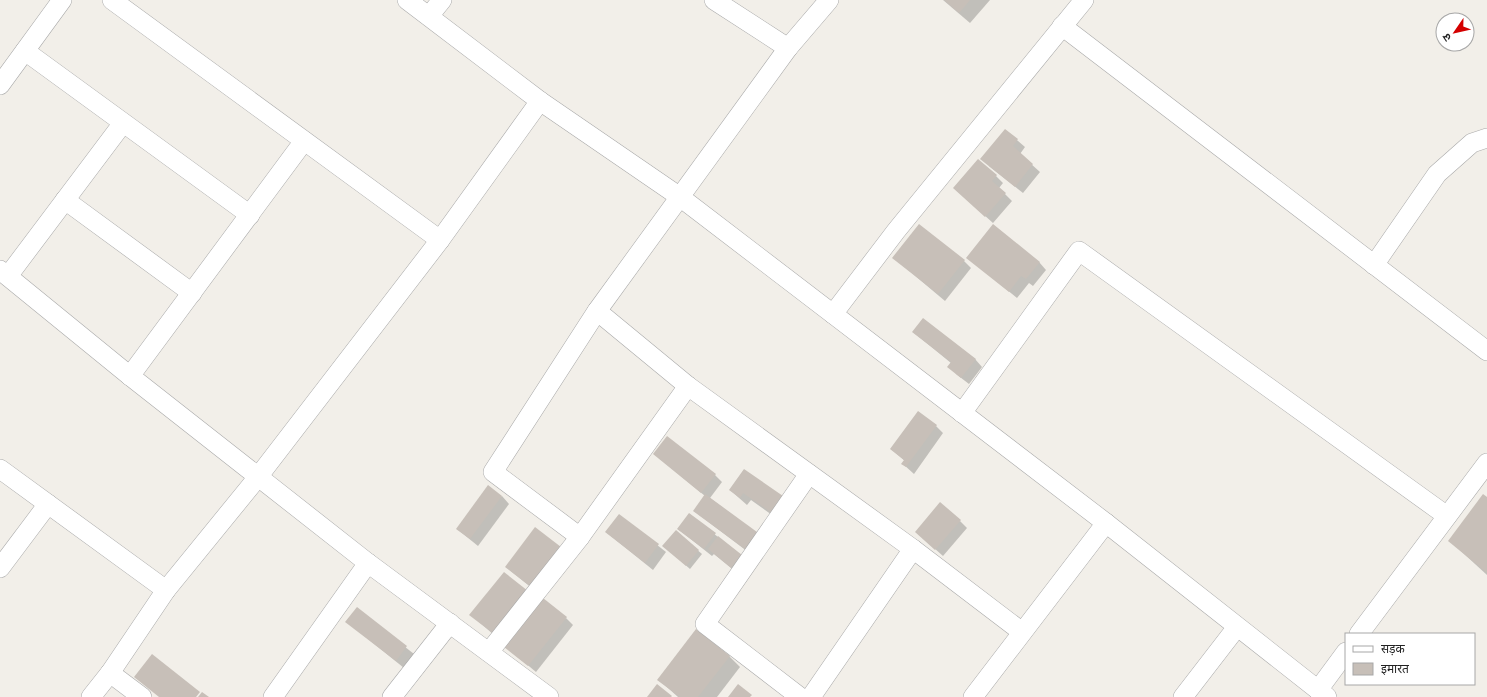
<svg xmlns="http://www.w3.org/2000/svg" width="1487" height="697" viewBox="0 0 1487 697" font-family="'DM Sans','Noto Sans Devanagari',sans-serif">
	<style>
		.shadow { fill: #0003 }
		.building { fill: #c7bfb8 }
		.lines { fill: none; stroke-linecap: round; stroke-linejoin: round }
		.minor-casing { stroke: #a9a9a9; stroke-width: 20 }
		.minor { stroke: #fff; stroke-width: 19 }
	</style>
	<rect width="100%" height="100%" fill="#f2efe9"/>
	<!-- shadow -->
	<g class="shadow">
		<polygon points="943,0 990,0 970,23"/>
		<polygon points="1005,130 1025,147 1020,154 1040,172 1023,193 989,166"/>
		<polygon points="996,176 1003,183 999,188 1012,201 993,223 954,188"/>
		<polygon points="894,258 964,261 971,268 945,301"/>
		<polygon points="968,258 1039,262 1046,270 1033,286 1029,283 1017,298"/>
		<polygon points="913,332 975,359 982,367 969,384 956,374 951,363"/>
		<polygon points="936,426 943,433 914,474 903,464 905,461 891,449"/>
		<polygon points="654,454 715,475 722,482 710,498 764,539 752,555 694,511 705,496"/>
		<polygon points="744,470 779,520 751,500 747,505 730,490"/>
		<polygon points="502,496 509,504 478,546 457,529"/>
		<polygon points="1487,498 1487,575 1450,541"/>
		<polygon points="689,514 742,556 735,571 714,554 712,556 678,529"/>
		<polygon points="619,515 666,552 653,570 606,532"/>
		<polygon points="960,521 967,528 943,556 916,532"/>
		<polygon points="535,529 538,593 506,567"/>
		<polygon points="676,532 702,554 690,569 667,549"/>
		<polygon points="504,573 501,641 471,615"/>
		<polygon points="357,609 414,654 404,668 347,622"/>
		<polygon points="566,618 573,625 536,672 506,647"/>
		<polygon points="729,656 740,667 717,697 678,697 659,680"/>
	</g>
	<!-- building -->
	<g class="building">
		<polygon points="944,0 970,0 959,13"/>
		<polygon points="1005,129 1018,139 1013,146 1033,164 1015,187 980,159"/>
		<polygon points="978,159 997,175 992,181 1006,193 985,217 953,188"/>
		<polygon points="919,224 965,260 938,294 892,258"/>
		<polygon points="993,224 1040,262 1026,279 1021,276 1009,292 966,258"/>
		<polygon points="923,318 976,359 961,378 947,367 951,362 912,332"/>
		<polygon points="918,411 937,425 906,467 901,464 904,460 890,449"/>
		<polygon points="667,436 716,474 701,493 653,454"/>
		<polygon points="744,469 783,496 772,513 743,493 740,498 729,490"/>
		<polygon points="488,485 502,496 470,539 456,529"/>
		<polygon points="705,494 757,532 745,549 693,511"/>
		<polygon points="1483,494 1487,497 1487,573 1448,541"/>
		<polygon points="940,502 961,520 935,550 915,532"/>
		<polygon points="689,513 716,533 704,549 677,529"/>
		<polygon points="619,514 659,544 645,563 605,532"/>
		<polygon points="535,527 561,547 531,587 505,567"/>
		<polygon points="676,530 699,550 686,566 662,546"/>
		<polygon points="718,536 742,555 731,568 708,549"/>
		<polygon points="504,572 528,591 494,634 469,615"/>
		<polygon points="543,598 567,617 528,666 504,647"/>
		<polygon points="357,607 407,646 396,661 345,622"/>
		<polygon points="696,629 730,656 698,697 680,697 657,680"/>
		<polygon points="152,654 200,692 196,697 159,697 134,677"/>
		<polygon points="657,684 672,696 671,697 647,697"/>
		<polygon points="738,684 752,695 750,697 728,697"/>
		<polygon points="202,692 209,697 198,697"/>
	</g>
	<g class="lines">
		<defs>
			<g id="minor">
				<polyline points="112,0 440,240"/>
				<polyline points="407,0 540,101 680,197 1106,523 1327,697"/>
				<polyline points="714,0 788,48"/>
				<polyline points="429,16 442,0"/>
				<polyline points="1062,26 1487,351"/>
				<polyline points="25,51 250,215"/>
				<polyline points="0,85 62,0"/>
				<polyline points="65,200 192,293"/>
				<polyline points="1374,265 1437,174 1472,143 1487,138"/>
				<polyline points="0,270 130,376 368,563 549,697"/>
				<polyline points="8,276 123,123"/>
				<polyline points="597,311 688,386 913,549 1022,632"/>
				<polyline points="833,314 896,231 1084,0"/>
				<polyline points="130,376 304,141"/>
				<polyline points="962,413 1079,251 1447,516"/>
				<polyline points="0,469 166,590"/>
				<polyline points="580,537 493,472 597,311 788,48 829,0"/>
				<polyline points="0,568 48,504"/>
				<polyline points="1359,634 1487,463"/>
				<polyline points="489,652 580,537 688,386"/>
				<polyline points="110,673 142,697"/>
				<polyline points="1318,690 1346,652"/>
				<polyline points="91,697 110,673 166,590 258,477 440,240 540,101"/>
				<polyline points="273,697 368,563"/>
				<polyline points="392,697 450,623"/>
				<polyline points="800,697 705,624 809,474"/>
				<polyline points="811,697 913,549"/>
				<polyline points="973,697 1106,523"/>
				<polyline points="1183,697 1237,627"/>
			</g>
		</defs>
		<!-- minor casing -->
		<use href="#minor" class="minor-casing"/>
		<!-- minor -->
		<use href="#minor" class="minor"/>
	</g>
	<!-- legend -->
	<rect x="1345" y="633" width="130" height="52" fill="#ffffff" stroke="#a7a7a7"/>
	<rect x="1353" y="646" width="20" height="6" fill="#ffffff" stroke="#a7a7a7"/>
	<text x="1381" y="653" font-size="12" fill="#222222">सड़क</text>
	<rect x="1353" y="663" width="20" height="12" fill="#c7bfb8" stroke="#a7a7a7"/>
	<text x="1381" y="673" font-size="12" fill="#222222">इमारत</text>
	<!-- north arrow -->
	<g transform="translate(1455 32) rotate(236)"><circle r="19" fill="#ffffff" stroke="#a7a7a7"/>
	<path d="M0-3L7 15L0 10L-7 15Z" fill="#d40000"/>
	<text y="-6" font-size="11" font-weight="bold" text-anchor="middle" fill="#222222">उ</text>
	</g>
</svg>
